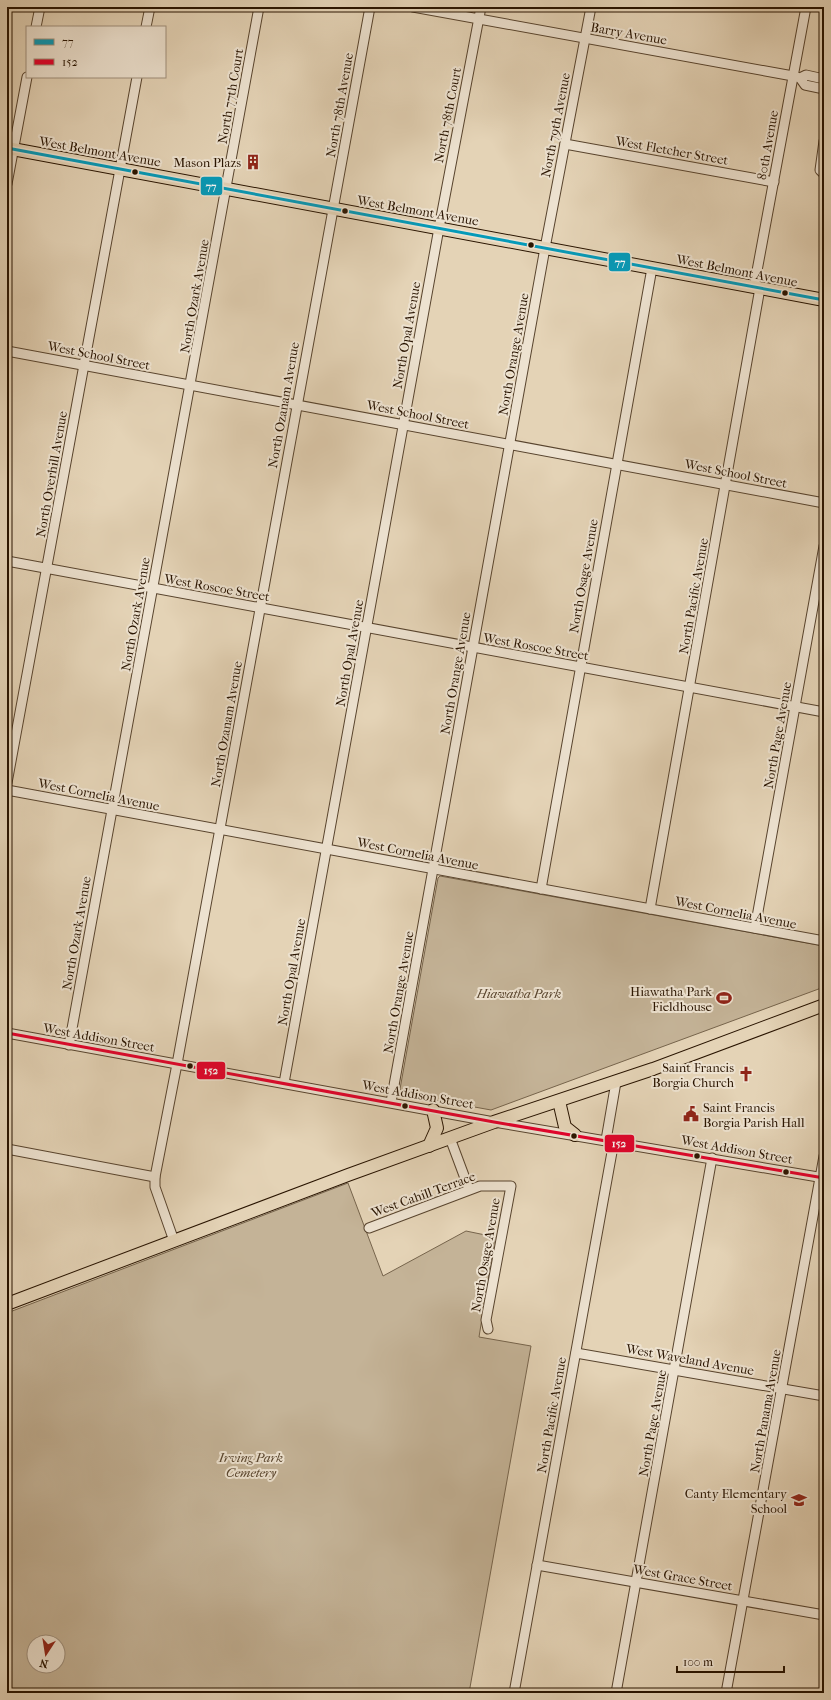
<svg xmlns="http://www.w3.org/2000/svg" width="831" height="1700" viewBox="0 0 831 1700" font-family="'IM FELL French Canon',serif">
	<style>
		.green { fill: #c4b397; stroke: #76644c; fill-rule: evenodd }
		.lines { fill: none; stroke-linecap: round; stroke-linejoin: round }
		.minor-casing { stroke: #58442e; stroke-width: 11 }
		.major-casing { stroke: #291400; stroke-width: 14 }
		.minor { stroke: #ede2d0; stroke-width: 9 }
		.major { stroke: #e4d3b6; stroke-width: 12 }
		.bus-1-casing { stroke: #ede2d0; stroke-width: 6 }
		.bus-2-casing { stroke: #ede2d0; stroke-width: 6 }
		.bus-1 { stroke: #049ab9; stroke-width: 3 }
		.bus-2 { stroke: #e4002b; stroke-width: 3 }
		.bus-dot { fill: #291400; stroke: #ede2d0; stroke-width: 1.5 }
		.labels { text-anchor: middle; stroke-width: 4; stroke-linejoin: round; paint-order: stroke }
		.street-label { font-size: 13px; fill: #291400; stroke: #ede2d0 }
		.poi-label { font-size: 13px; fill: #291400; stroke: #ede2d0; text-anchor: end }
		.park-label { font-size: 13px; font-style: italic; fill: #58442d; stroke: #ede2d0 }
		.line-badge { stroke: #ede2d0; stroke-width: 1.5 }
		.badge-label { font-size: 11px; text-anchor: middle; font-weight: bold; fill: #fff }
	</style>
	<rect width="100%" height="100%" fill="#e4d3b6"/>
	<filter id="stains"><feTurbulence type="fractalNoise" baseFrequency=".005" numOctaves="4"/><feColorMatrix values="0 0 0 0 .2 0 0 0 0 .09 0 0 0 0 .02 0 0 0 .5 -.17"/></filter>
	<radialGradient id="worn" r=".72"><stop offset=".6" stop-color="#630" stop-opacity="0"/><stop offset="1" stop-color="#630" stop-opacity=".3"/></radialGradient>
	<!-- green -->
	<g class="green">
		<polygon points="440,876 824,946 824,987 491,1110 403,1094 400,1089 438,878"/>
		<path d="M348,1183l35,93 83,-45 29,6 -16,100 52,9 -62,347h-462v-380zM34,1642h24v24h-24z"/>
	</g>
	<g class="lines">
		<defs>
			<g id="minor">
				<polyline points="413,7 793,76 800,78 805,85 824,89"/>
				<polyline points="36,27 40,7"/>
				<polyline points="146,27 150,7"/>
				<polyline points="800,78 806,75 824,79"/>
				<polyline points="824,141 820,170 824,174"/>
				<polyline points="565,144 774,182"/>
				<polyline points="7,184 27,77"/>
				<polyline points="754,287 806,7"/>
				<polyline points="7,351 824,503"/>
				<polyline points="7,561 824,712"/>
				<polyline points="7,783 137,77"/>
				<polyline points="7,790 824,941"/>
				<polyline points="541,889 652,268"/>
				<polyline points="650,909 760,288"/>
				<polyline points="755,928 824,546"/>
				<polyline points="7,1033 494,1122 824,1178"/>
				<polyline points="69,1045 259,7"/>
				<polyline points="284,1083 439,228 481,7"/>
				<polyline points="391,1102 545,248 591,7"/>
				<polyline points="450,1138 469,1189"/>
				<polyline points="606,1140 616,1082"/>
				<polyline points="7,1149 155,1177"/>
				<polyline points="369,1228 480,1186 511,1186 486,1320 488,1329"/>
				<polyline points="174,1241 155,1187 155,1177 177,1064 370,7"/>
				<polyline points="576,1353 824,1396"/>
				<polyline points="537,1565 824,1615"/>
				<polyline points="514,1693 614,1141"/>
				<polyline points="616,1693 712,1158"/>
				<polyline points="726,1693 824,1156"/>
			</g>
			<g id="major">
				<polyline points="7,148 824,300"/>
				<polyline points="559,1101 565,1127 575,1135"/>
				<polyline points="429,1146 437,1128 433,1110"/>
				<polyline points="7,1304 348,1175 494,1122 653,1069 824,1005"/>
			</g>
		</defs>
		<!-- minor casing -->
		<use href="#minor" class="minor-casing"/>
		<!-- major casing -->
		<use href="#major" class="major-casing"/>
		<!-- minor -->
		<use href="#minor" class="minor"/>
		<!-- major -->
		<use href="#major" class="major"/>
		<defs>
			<polyline id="bus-1" points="7,148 824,300"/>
			<polyline id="bus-2" points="7,1033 494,1122 824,1178"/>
		</defs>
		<!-- bus-1 casing -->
		<use href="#bus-1" class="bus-1-casing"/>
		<!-- bus-2 casing -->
		<use href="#bus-2" class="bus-2-casing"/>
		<!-- bus-1 -->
		<use href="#bus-1" class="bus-1"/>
		<!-- bus-2 -->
		<use href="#bus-2" class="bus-2"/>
	</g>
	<!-- icons -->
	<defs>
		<symbol id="building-bare" viewBox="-9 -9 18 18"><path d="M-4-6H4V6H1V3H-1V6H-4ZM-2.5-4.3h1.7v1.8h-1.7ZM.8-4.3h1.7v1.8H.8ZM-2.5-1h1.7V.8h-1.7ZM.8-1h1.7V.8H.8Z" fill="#8f2418" stroke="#ede2d0" stroke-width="2.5" paint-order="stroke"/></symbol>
		<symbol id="stadium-bare" viewBox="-9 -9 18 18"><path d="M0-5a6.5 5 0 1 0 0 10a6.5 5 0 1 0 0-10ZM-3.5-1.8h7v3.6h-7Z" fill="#8f2418" stroke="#ede2d0" stroke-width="2.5" paint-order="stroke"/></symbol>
		<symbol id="church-bare" viewBox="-9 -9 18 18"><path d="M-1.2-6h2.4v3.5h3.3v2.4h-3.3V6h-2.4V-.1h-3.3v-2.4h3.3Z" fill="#8f2418" stroke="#ede2d0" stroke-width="2.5" paint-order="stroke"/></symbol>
		<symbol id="civic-bare" viewBox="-9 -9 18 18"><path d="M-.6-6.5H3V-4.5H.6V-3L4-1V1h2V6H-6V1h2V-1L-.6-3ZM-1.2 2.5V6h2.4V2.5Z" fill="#8f2418" stroke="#ede2d0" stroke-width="2.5" paint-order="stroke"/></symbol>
		<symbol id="school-bare" viewBox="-9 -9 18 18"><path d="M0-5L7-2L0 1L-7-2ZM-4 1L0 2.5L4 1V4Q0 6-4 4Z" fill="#8f2418" stroke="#ede2d0" stroke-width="2.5" paint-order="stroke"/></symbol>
	</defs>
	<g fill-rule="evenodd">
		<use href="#building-bare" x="242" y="151" width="22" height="22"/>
		<use href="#stadium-bare" x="713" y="987" width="22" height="22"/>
		<use href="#church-bare" x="735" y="1063" width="22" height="22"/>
		<use href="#civic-bare" x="680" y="1103" width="22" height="22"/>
		<use href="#school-bare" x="788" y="1489" width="22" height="22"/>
	</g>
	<!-- markers -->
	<g class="bus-dot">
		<circle cx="135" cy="172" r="3.5"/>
		<circle cx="345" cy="211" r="3.5"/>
		<circle cx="531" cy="245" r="3.5"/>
		<circle cx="785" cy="293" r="3.5"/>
		<circle cx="190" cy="1066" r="3.5"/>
		<circle cx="405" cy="1106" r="3.5"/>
		<circle cx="574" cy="1136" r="3.5"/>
		<circle cx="697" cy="1156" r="3.5"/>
		<circle cx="786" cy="1172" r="3.5"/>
	</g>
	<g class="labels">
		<!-- street labels -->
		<g class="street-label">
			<text transform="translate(629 33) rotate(10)" y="5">Barry Avenue</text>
			<text transform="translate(230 96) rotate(-80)" y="5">North 77th Court</text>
			<text transform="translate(339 105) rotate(-80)" y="5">North 78th Avenue</text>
			<text transform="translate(447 115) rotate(-79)" y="5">North 78th Court</text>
			<text transform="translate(555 125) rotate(-79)" y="5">North 79th Avenue</text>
			<text transform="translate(767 145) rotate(-80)" y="5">80th Avenue</text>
			<text transform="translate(672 150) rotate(10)" y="5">West Fletcher Street</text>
			<text transform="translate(100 151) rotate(10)" y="5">West Belmont Avenue</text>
			<text transform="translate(418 210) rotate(10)" y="5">West Belmont Avenue</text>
			<text transform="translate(737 270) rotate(11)" y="5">West Belmont Avenue</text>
			<text transform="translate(194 296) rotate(-80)" y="5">North Ozark Avenue</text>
			<text transform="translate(406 335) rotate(-80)" y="5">North Opal Avenue</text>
			<text transform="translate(513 354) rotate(-80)" y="5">North Orange Avenue</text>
			<text transform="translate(99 355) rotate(11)" y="5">West School Street</text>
			<text transform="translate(283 405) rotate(-80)" y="5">North Ozanam Avenue</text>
			<text transform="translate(418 414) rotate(11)" y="5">West School Street</text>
			<text transform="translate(736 473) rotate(11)" y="5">West School Street</text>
			<text transform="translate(51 474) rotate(-80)" y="5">North Overhill Avenue</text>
			<text transform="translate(583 576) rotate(-80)" y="5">North Osage Avenue</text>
			<text transform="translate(217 587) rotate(10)" y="5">West Roscoe Street</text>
			<text transform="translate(693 596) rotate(-80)" y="5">North Pacific Avenue</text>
			<text transform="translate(135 614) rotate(-80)" y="5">North Ozark Avenue</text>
			<text transform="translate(536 646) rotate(10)" y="5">West Roscoe Street</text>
			<text transform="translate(349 653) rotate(-80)" y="5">North Opal Avenue</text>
			<text transform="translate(455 673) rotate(-80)" y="5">North Orange Avenue</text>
			<text transform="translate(226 724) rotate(-80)" y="5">North Ozanam Avenue</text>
			<text transform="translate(777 735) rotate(-80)" y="5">North Page Avenue</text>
			<text transform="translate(99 794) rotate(11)" y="5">West Cornelia Avenue</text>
			<text transform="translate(418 853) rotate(11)" y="5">West Cornelia Avenue</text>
			<text transform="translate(736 912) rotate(11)" y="5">West Cornelia Avenue</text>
			<text transform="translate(76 933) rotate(-80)" y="5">North Ozark Avenue</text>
			<text transform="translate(291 972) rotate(-80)" y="5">North Opal Avenue</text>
			<text transform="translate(398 992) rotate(-80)" y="5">North Orange Avenue</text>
			<text transform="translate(99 1037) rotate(10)" y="5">West Addison Street</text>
			<text transform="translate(418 1094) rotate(10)" y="5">West Addison Street</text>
			<text transform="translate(737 1149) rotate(10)" y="5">West Addison Street</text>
			<text transform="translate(423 1194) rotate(-20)" y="5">West Cahill Terrace</text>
			<text transform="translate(485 1255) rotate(-80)" y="5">North Osage Avenue</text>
			<text transform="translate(690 1359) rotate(10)" y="5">West Waveland Avenue</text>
			<text transform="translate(765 1411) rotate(-80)" y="5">North Panama Avenue</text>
			<text transform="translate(551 1415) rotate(-80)" y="5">North Pacific Avenue</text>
			<text transform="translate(652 1423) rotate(-80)" y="5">North Page Avenue</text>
			<text transform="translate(683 1577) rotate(10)" y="5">West Grace Street</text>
		</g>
		<!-- poi labels -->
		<g class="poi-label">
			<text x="241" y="167">Mason Plazs</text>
			<text x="712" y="996">Hiawatha Park<tspan x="712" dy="15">Fieldhouse</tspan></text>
			<text x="734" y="1072">Saint Francis<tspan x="734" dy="15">Borgia Church</tspan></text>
			<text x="703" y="1112" text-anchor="start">Saint Francis<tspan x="703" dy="15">Borgia Parish Hall</tspan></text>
			<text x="787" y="1498">Canty Elementary<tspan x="787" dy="15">School</tspan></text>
		</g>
		<!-- park labels -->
		<g class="park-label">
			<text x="519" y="998">Hiawatha Park</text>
			<text x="251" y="1462">Irving Park<tspan x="251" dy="15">Cemetery</tspan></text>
		</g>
	</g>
	<g class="line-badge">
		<rect x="200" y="176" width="23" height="20" rx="4" fill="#049ab9"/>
		<rect x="608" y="252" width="23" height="20" rx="4" fill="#049ab9"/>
		<rect x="196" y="1061" width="30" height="19" rx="4" fill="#e4002b"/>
		<rect x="604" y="1134" width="31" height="19" rx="4" fill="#e4002b"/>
	</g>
	<g class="badge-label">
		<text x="211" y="190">77</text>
		<text x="620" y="266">77</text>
		<text x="211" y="1074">152</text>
		<text x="619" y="1147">152</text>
	</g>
	<!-- margin -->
	<rect width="831" height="1700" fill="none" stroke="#e4d3b6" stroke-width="24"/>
	<rect x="8" y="8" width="815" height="1684" fill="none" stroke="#291400" stroke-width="2"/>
	<rect x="12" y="12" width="807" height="1676" fill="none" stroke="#291400"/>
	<!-- legend -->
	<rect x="26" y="26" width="140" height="52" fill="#ede2d0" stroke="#9f907d"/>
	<rect x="34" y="39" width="20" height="6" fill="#049ab9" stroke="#9f907d"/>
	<text x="62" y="46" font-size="12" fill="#291400">77</text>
	<rect x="34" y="59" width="20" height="6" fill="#e4002b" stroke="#9f907d"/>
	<text x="62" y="66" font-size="12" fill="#291400">152</text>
	<!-- north arrow -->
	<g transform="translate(46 1654) rotate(192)"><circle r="19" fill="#ede2d0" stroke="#9f907d"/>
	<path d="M0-3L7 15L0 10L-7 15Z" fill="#8f2418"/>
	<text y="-6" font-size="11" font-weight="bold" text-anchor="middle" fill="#291400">N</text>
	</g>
	<!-- scale -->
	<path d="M677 1666v6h107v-6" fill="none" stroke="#291400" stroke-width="2"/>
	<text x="683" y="1666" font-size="12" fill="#291400" stroke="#ede2d0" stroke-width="3" paint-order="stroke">100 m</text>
	<rect width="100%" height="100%" filter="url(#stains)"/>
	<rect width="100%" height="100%" fill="url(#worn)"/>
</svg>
